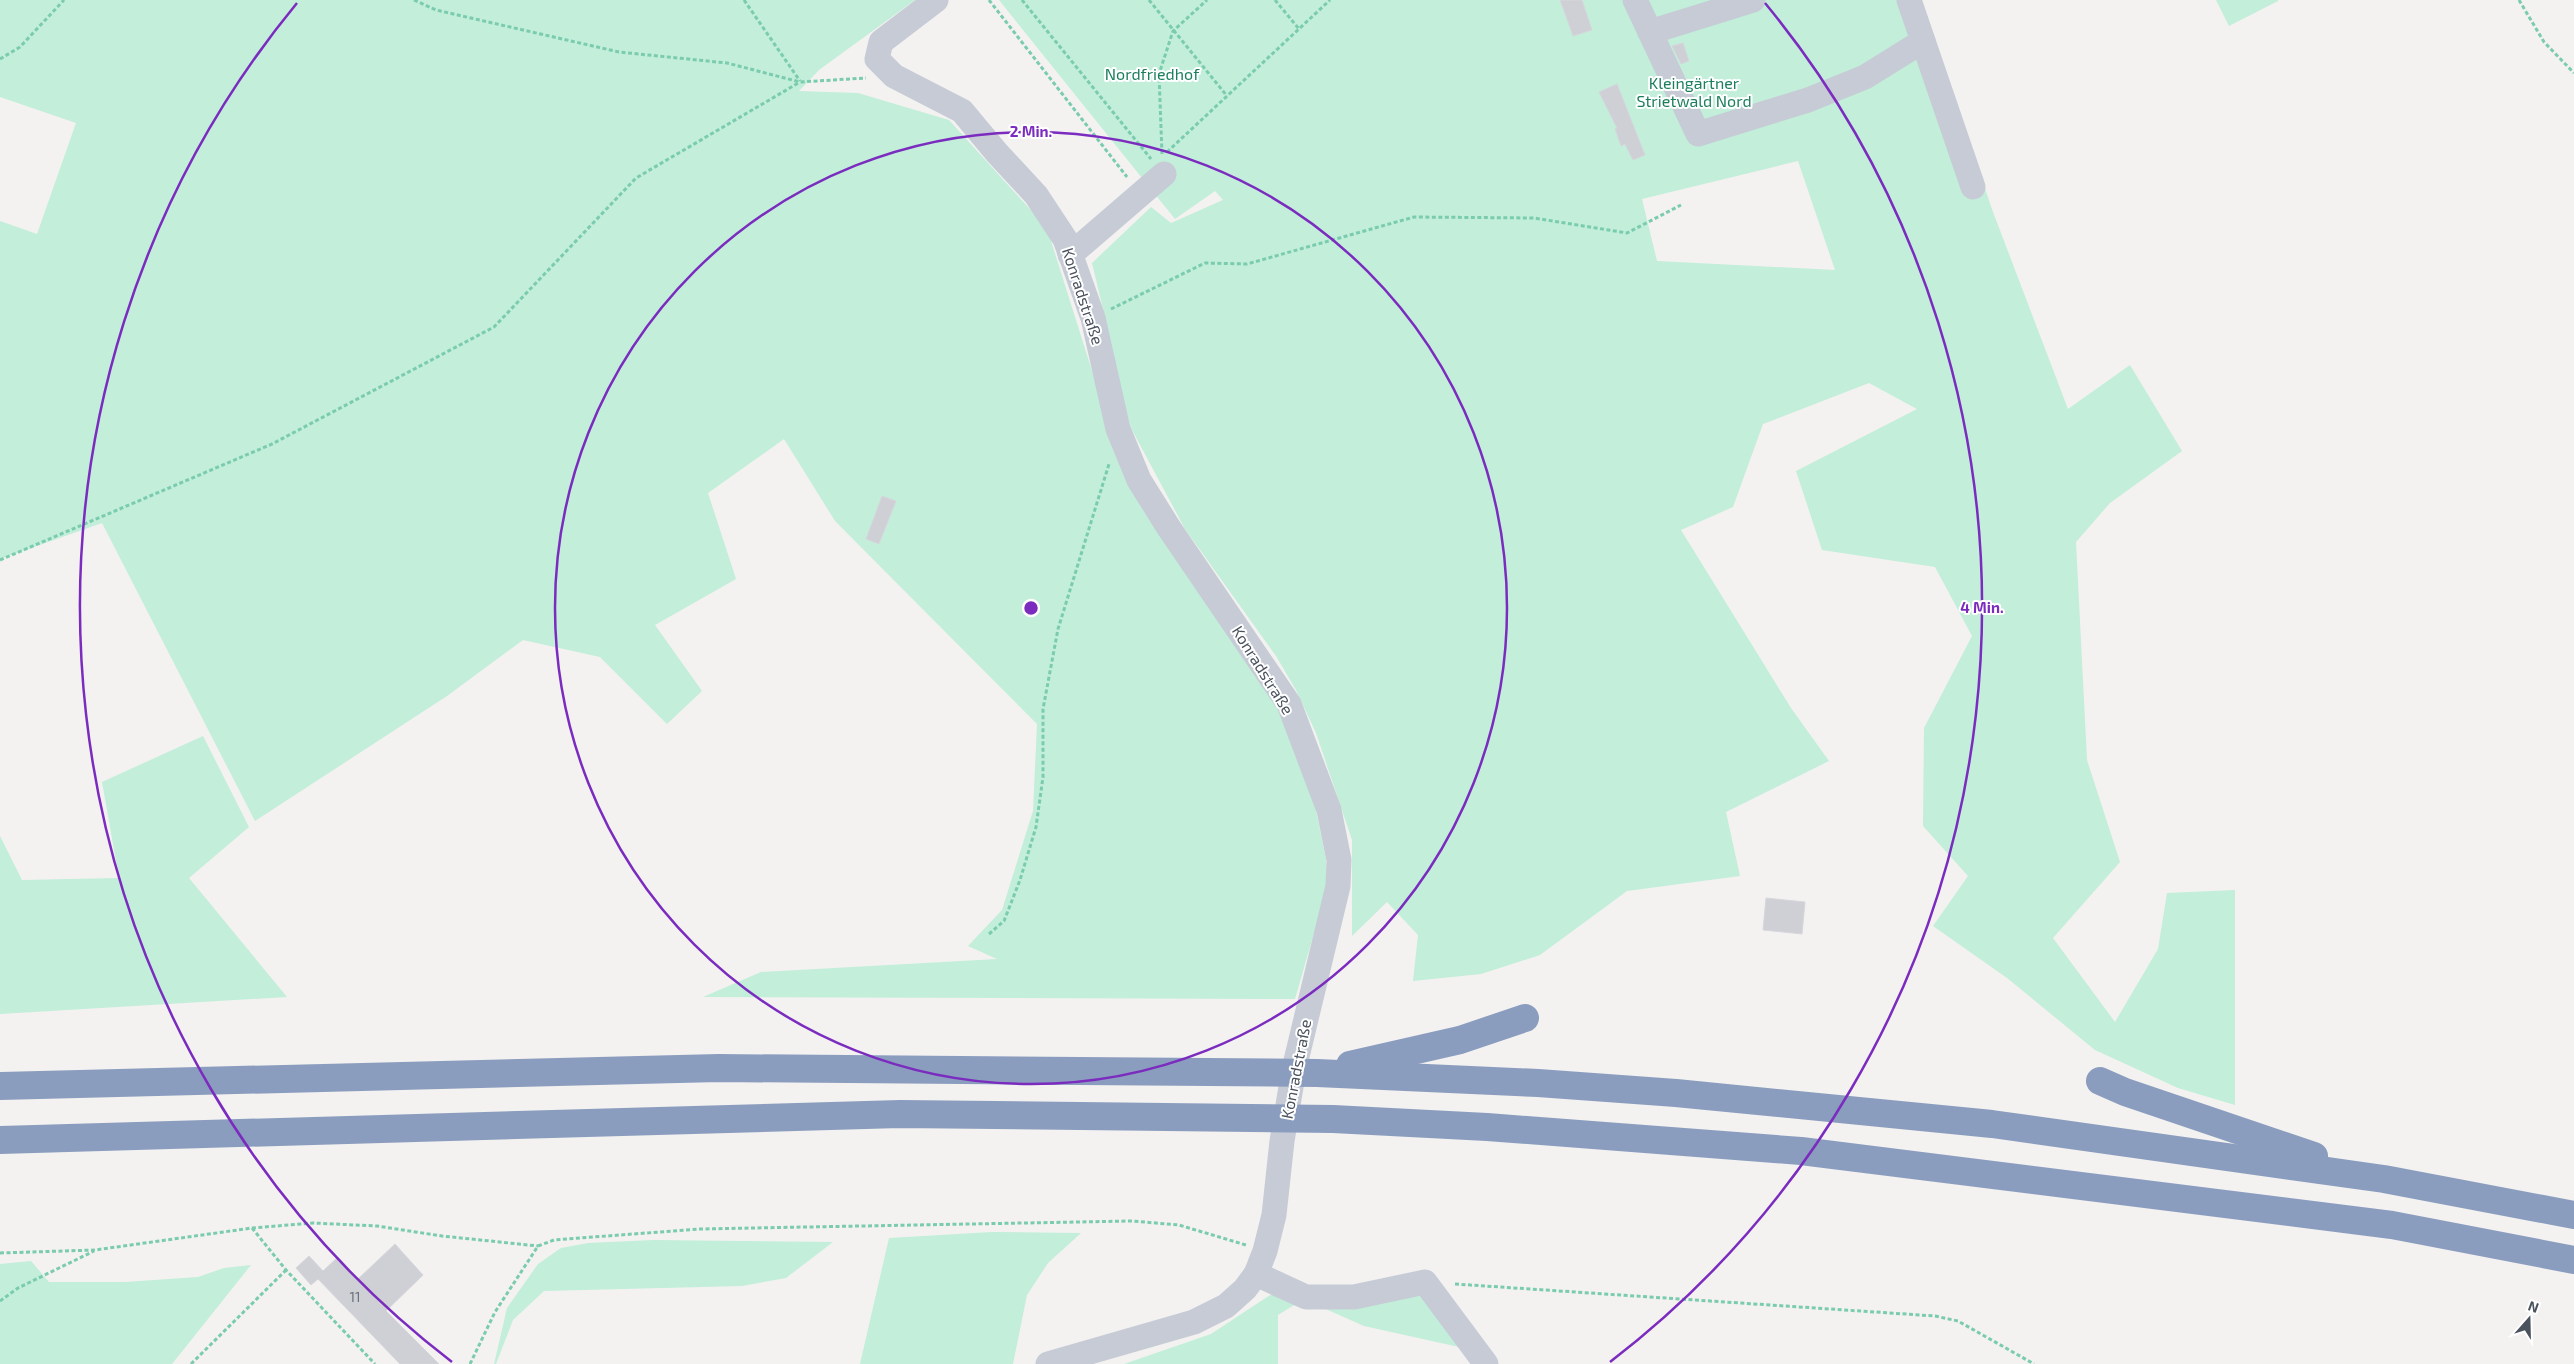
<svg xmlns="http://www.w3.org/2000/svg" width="2574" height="1364" viewBox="0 0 2574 1364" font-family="'Exo 2',sans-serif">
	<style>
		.green { fill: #c2eeda; fill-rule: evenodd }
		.building { fill: #ced0d5; stroke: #d6d7dc }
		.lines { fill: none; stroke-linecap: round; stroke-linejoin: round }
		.path { stroke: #7bccaf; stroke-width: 3; stroke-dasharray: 4 2.5; stroke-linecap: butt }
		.minor { stroke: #c6cbd5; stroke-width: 25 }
		.highway { stroke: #8b9dbe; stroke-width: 28 }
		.ring { fill: none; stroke: #7b2cbf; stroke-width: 2.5 }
		.labels { text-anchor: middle; stroke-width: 4; stroke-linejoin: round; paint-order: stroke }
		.number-label { font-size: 14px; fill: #6b727c }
		.park-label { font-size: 16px; fill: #1b7f5b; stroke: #fff }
		.street-label { font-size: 16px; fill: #4a525e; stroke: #fff }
		.centre { fill: #7b2cbf; stroke: #fff; stroke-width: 2.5 }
		.ring-label { font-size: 15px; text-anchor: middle; font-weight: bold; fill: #7b2cbf; stroke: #fff; stroke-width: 4; stroke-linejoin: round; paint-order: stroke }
	</style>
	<rect width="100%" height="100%" fill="#f3f2f1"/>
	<!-- green -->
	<g class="green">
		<polygon points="0,0 915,0 819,70 799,91 858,93 949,120 1047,228 1104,409 1109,440 1163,539 1281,709 1314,801 1326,859 1327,888 1295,999 703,997 761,972 997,959 968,946 1002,910 1033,811 1037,724 835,521 784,439 708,493 736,579 655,625 702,691 667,724 600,657 523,640 447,696 255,821 102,523 0,559 0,221 37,234 76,123 0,97"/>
		<path d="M999,0h921l73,212 75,197 62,-44 52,86 -72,52 -34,39 11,218 33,102 -67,76 62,84 43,-73 9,-56 68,-3v215l-57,-17 -83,-38 -88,-72 -74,-52 35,-50 -45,-50 1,-98 48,-92 -37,-69 -113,-17 -26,-79 121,-62 -48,-26 -106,41 -30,83 -52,23 110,178 38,53 -103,51 14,64 -113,15 -87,64 -59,19 -68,7 5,-46 -31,-33 -35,34v-96l-36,-107 -20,-43 -20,-34 -91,-127 -54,-101 -16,-56 -2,-21 -21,-88 59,-56 20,16 52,-23 -8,-9 -40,28zM1798,161l37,109 -178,-9 -15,-62z"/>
		<polygon points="2216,0 2278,0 2278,1 2229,26"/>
		<polygon points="203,736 249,827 189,878 287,997 0,1014 0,836 22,880 119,878 102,782"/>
		<polygon points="992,1232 1081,1233 1048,1263 1027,1295 1013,1364 860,1364 889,1238"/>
		<polygon points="653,1240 833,1242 786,1278 742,1286 544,1291 513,1320 496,1364 494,1364 507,1308 538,1264 561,1248 588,1243"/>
		<polygon points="31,1261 49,1282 125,1282 198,1277 224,1268 251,1265 172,1364 0,1364 0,1264"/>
		<polygon points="1273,1293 1299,1302 1278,1315 1278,1364 1124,1364 1211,1334"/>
		<polygon points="1421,1295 1459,1347 1364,1326 1321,1307"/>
	</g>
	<!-- building -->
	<g class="building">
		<polygon points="1560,0 1582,0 1592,30 1573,36"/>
		<polygon points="1683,43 1689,61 1681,64 1672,46"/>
		<polygon points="1617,84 1645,155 1633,160 1625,144 1621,146 1615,129 1617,128 1599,92"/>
		<polygon points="882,496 896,501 879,544 866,539"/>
		<polygon points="1766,898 1805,902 1802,934 1763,930"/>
		<polygon points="395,1244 423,1275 386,1311 439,1364 400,1364 318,1279 311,1285 296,1268 309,1256 323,1271 338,1257 358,1279"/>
	</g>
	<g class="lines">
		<!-- path -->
		<g class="path">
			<polyline points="414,0 436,10 619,52 727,63 800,82 866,78"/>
			<polyline points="744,0 800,81"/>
			<polyline points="989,0 1127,177"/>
			<polyline points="1022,0 1151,159"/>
			<polyline points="1149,0 1227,96"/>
			<polyline points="1275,0 1299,29"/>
			<polyline points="2519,0 2544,42 2574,73"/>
			<polyline points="0,59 20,47 64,0"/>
			<polyline points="1167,152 1330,0"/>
			<polyline points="1162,154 1159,74 1173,31 1207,0"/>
			<polyline points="1111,309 1205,263 1247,264 1414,217 1534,218 1627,233 1681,205"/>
			<polyline points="0,560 272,444 494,327 636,178 800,82"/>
			<polyline points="989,934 1004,921 1020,880 1036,827 1043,777 1043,709 1058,629 1109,464"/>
			<polyline points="252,1228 286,1270 375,1364"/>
			<polyline points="0,1253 95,1250 252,1228 313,1223 377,1226 442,1236 538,1246"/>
			<polyline points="1455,1284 1935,1316 1958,1321 2034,1364"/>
			<polyline points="0,1301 18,1288 94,1251"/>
			<polyline points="191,1364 286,1270"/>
			<polyline points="470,1364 495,1312 538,1246 554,1240 699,1229 1132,1221 1179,1225 1246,1245"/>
		</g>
		<!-- minor -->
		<g class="minor">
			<polyline points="936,0 881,42 877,59 894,76 962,111 997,153 1036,195 1065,239 1093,318 1118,429 1139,480 1169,528 1289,704 1329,810 1339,860 1338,886 1294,1069 1282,1141 1274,1215 1265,1251 1256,1274 1245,1289 1226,1306 1194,1322 1048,1364"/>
			<polyline points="1635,0 1650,32"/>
			<polyline points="1753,0 1650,32 1698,134 1808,100 1865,77 1923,41 1909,0"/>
			<polyline points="1923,41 1973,187"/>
			<polyline points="1070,255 1164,174"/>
			<polyline points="1256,1274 1306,1297 1354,1297 1425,1282 1486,1364"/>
		</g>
		<!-- highway -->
		<g class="highway">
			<polyline points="1350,1065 1460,1040 1525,1018"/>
			<polyline points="2100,1081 2125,1092 2314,1156"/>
			<polyline points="0,1086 719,1068 1317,1073 1538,1083 1676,1093 1992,1124 2384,1179 2574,1215"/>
			<polyline points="0,1140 900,1114 1333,1119 1487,1127 1801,1151 2392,1225 2574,1260"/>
		</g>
	</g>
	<!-- distance rings -->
	<g class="ring">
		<circle cx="1031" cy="608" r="476"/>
		<path d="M452 1362A951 951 0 0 1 297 3M1765 3A951 951 0 0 1 1610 1362"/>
	</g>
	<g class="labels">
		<!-- number labels -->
		<g class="number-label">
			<text x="355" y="1302">11</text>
		</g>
		<!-- park labels -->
		<g class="park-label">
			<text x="1152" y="80">Nordfriedhof</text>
			<text x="1694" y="89">Kleingärtner<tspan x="1694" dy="18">Strietwald Nord</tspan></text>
		</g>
		<!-- street labels -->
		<g class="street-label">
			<text transform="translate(1083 296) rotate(72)" y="6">Konradstraße</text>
			<text transform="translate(1263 670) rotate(58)" y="6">Konradstraße</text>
			<text transform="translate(1296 1069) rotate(-79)" y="6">Konradstraße</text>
		</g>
	</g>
	<circle cx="1031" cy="608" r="8" class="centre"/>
	<g class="ring-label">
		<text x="1031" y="137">2 Min.</text>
		<text x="1982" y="613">4 Min.</text>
	</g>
	<!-- north arrow -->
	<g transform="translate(2529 1319) rotate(20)" stroke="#ffffff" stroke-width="4" paint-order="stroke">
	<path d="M0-4L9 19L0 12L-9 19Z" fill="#4a525e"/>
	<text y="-8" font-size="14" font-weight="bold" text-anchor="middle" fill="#4a525e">N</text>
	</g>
</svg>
